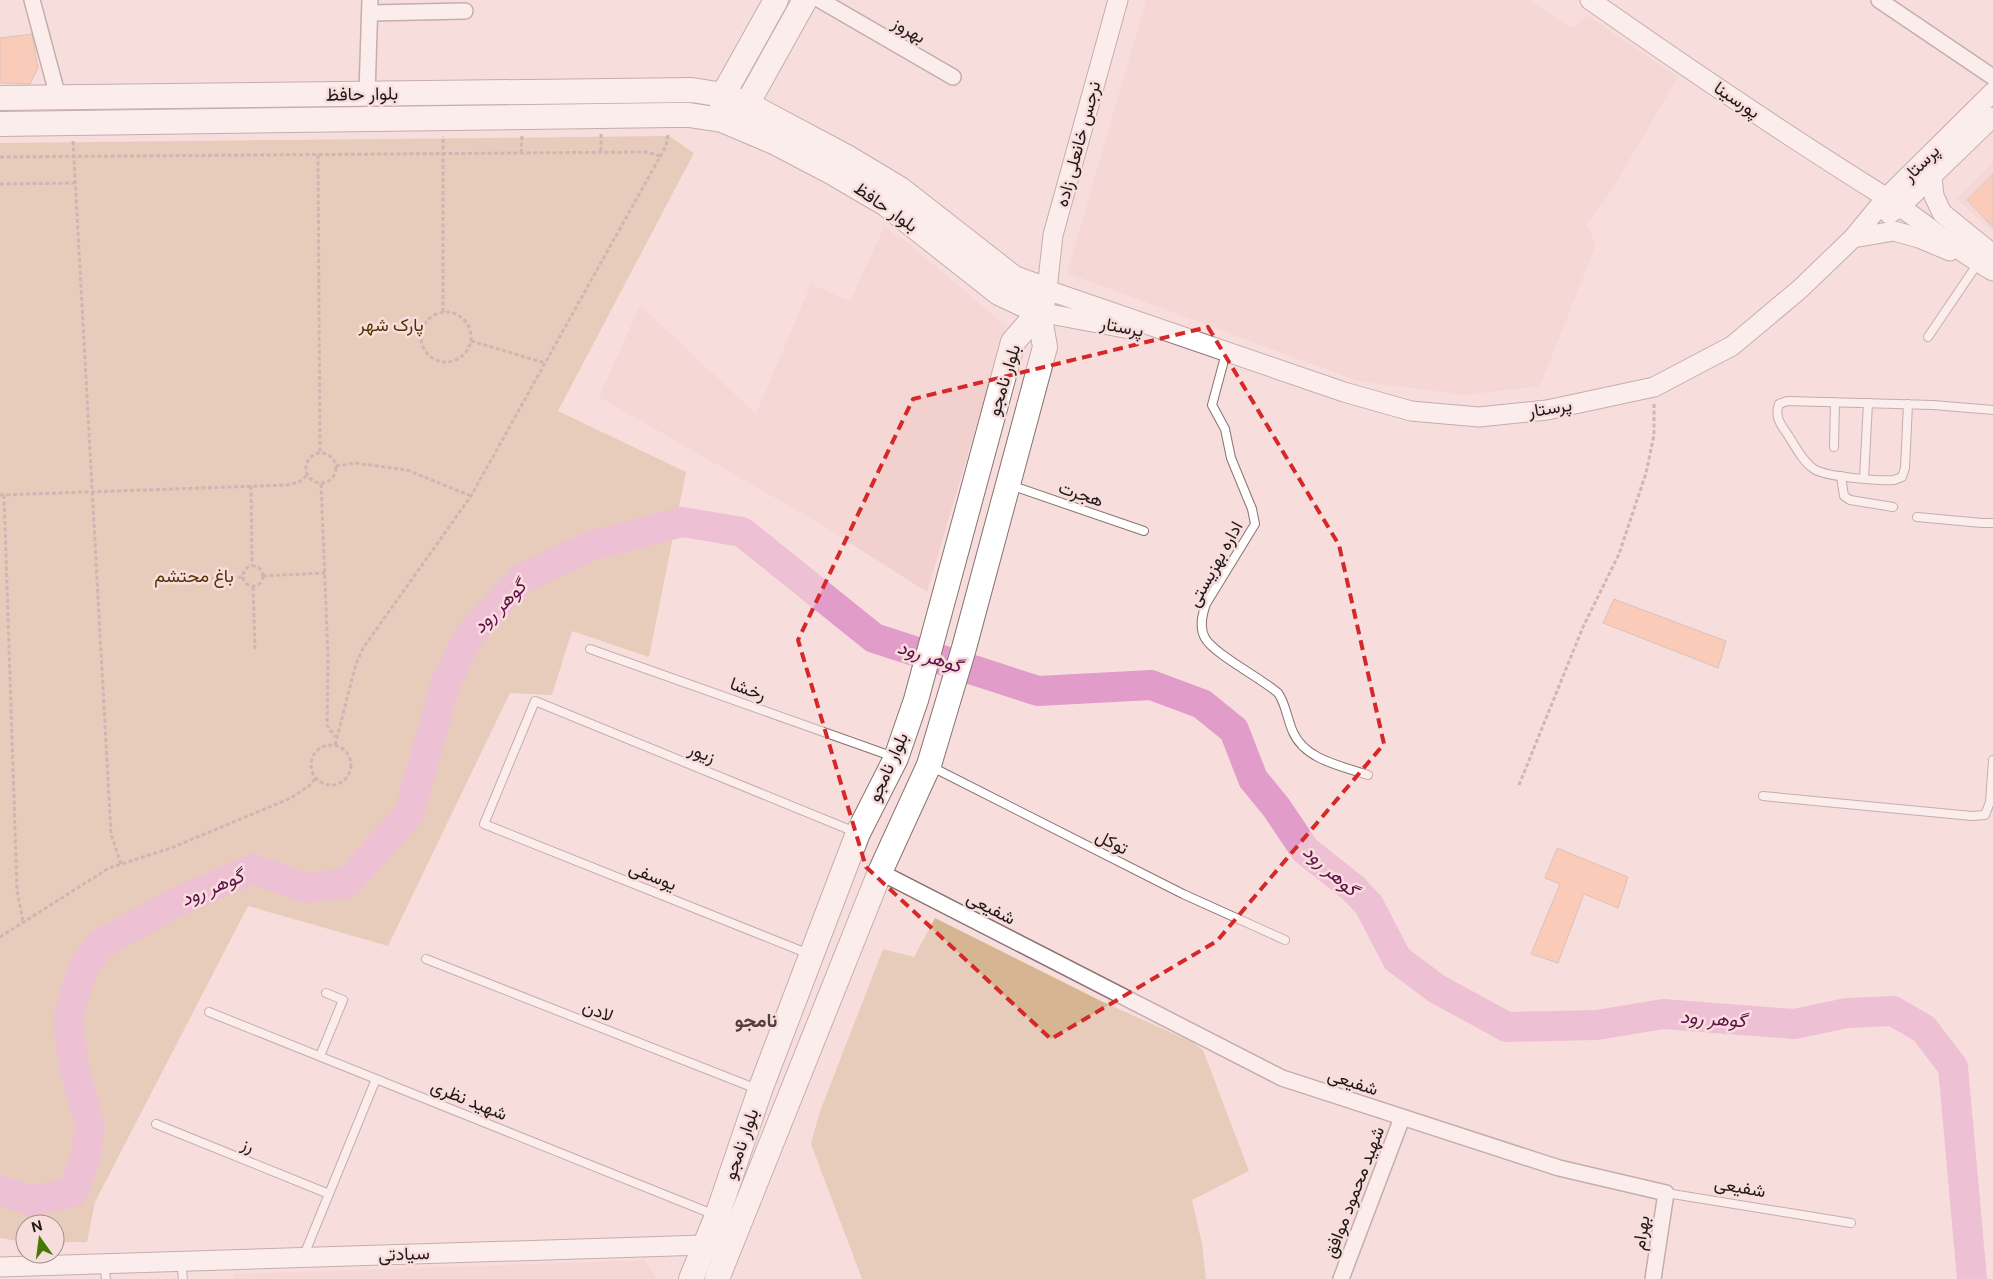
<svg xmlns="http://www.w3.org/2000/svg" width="1993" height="1279" viewBox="0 0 1993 1279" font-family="'Public Sans',Vazirmatn,sans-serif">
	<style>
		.built { fill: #f1d0cd }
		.green { fill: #d6b592 }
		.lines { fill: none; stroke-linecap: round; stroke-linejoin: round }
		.river { stroke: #e29cc9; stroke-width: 30 }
		.building { fill: #feb38f; stroke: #b4a096 }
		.service-casing { stroke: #887270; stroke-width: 10 }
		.minor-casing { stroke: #887270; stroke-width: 18 }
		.tertiary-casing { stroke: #887270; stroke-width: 21 }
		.primary-casing { stroke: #887270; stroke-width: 26 }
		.path { stroke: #998786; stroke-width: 3; stroke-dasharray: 4 2.5; stroke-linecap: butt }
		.service { stroke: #fff; stroke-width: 8 }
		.minor { stroke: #fff; stroke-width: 15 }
		.tertiary { stroke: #fff; stroke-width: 19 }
		.primary { stroke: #fff; stroke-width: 24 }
		.marked { fill: none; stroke: #d62828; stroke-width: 4; stroke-dasharray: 10 6; stroke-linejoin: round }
		.labels { text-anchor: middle; stroke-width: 5; stroke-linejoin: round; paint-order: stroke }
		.street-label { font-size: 18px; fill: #211918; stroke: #f7dedc }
		.park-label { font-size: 18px; fill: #553100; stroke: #f7dedc }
		.water-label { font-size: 19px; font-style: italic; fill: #600e4b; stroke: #f7dedc }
		.neighbourhood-label { font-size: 19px; font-weight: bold; fill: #523e3c; stroke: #f7dedc }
	</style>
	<rect width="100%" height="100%" fill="#f7dedc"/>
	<!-- built -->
	<g class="built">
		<polygon points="1146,0 1528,0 1573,28 1587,15 1678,77 1612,190 1587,225 1596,245 1540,386 1465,395 1357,381 1067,273"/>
		<polygon points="1993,163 1993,232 1957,199"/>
		<polygon points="884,227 907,242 1006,326 927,592 817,522 599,397 640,305 756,414 811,284 850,301"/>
		<polygon points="645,1260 657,1279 233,1279 233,1274"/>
	</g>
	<!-- green -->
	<g class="green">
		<polygon points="669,136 694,153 558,411 686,472 649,657 572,631 552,695 510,693 388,946 248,906 95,1202 87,1242 55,1242 55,1224 25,1224 25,1242 0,1238 0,143"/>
		<polygon points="935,918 1103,1002 1192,1042 1203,1050 1249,1171 1192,1200 1202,1244 1206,1279 862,1279 811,1144 819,1114 883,949 914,957"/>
	</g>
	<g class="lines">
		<!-- river -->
		<polyline class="river" points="0,1190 30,1201 73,1192 85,1159 90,1127 74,1066 68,1022 74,995 85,965 99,945 177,902 253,869 305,888 347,883 409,814 446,682 468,637 520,580 590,546 682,522 742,532 874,638 1038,691 1151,685 1202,704 1234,730 1253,779 1276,807 1305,850 1353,888 1369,905 1397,959 1437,989 1507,1027 1597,1025 1663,1014 1794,1024 1847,1013 1893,1011 1924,1029 1953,1067 1972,1279"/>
	</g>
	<!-- building -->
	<g class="building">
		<polygon points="32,34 38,68 30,84 0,83 0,38"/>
		<polygon points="1993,174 1993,227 1967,200"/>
		<polygon points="1614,599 1726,641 1718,668 1603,623"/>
		<polygon points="1557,848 1628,877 1618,908 1584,894 1558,963 1531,954 1560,884 1545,878"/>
	</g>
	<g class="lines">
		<defs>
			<g id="service">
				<polyline points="1928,337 1978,263"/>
				<path d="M1226,353l-14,52 13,24 6,29 21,51 3,15 -49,80c-4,11 -7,23 -1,34 9,16 56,40 73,55 8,11 9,26 15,39 12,28 49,34 75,43"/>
				<path d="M1908,404l-3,64 -3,9 -8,3c-16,1 -68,-3 -80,-11 -11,-7 -19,-23 -26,-34 -7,-10 -14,-18 -9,-31l8,-3 146,4 60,5"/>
				<polyline points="1834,447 1835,402"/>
				<polyline points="1841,476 1844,496 1850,500 1893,507"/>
				<polyline points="1864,478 1868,403"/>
				<polyline points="1010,485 1144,531"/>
				<polyline points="1917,517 1982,523 1993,523"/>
				<polyline points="590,649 894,757"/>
				<polyline points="932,767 1183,894 1285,940"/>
				<polyline points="1763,796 1972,816 1985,815 1990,802 1993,760"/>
				<polyline points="809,954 484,824 535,701 855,832"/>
				<polyline points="426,959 757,1089"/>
				<polyline points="209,1012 715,1215"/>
				<polyline points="320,1056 343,1000 326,993"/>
				<polyline points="156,1124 329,1194"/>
				<polyline points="1666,1193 1851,1223"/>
				<polyline points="304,1255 376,1079"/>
				<polyline points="181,1261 183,1279"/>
				<polyline points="104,1263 106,1279"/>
			</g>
			<g id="minor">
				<polyline points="32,0 58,97"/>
				<polyline points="820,0 953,77"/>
				<polyline points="1879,0 1993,77"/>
				<polyline points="370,13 465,11"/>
				<polyline points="367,94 370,0"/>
				<polyline points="880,872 1282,1078 1559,1168 1666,1193 1653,1279"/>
				<polyline points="1341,1279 1402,1118"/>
			</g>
			<g id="tertiary">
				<polyline points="1118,0 1053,235 1047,290 1344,392 1411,411 1479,417 1547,410 1654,387 1732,346 1800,289 1853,238 1886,198 1993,92"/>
				<path d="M1590,0c97,68 196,135 297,198 36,23 68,52 106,73"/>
				<polyline points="1932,176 1934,196 1942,213 1989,251 1993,258"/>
				<polyline points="1889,214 1900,207 1993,117"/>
				<polyline points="1853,238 1894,231 1919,238 1950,251"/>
				<polyline points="1039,312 1135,330"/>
				<polyline points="0,1267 705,1245"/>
			</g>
			<g id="primary">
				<polyline points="0,98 692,90 723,95 747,104 845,156 900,189 1014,278 1047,290 1039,312 1013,342 916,700 896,758 858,833 760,1090 717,1216 691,1279"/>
				<polyline points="722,109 723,95 776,0"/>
				<polyline points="734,112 747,104 805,0"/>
				<polyline points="0,124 672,115 689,115 722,120 774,142 833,173 886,204 999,293 1039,312"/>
				<polyline points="717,1279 880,872 929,765 964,648 1045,347 1039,312"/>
			</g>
		</defs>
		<!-- service casing -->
		<use href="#service" class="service-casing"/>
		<!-- minor casing -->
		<use href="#minor" class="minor-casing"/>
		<!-- tertiary casing -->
		<use href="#tertiary" class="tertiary-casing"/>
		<!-- primary casing -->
		<use href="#primary" class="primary-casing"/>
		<!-- path -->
		<g class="path">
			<polyline points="601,134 601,153"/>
			<polyline points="73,141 111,834 121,864"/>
			<polyline points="521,153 522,135"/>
			<polyline points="318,155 320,453"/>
			<polyline points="0,157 646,152 660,156"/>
			<polyline points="0,184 75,183"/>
			<polyline points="443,312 443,136"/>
			<circle cx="446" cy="337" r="25"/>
			<polyline points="471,341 545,363"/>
			<circle cx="321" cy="468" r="15"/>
			<polyline points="336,466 355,463 407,470 471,496"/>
			<polyline points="321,484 328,656 327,725 335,737"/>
			<polyline points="251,486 252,566"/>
			<polyline points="0,495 288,485 299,482 307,475"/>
			<polyline points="4,495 17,890 23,922"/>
			<circle cx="253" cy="576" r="10"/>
			<polyline points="263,576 325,573"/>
			<polyline points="186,580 242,577"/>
			<polyline points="253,587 255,649"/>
			<circle cx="331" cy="765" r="20"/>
			<polyline points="335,745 356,664 363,648 471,496 666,146 668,135"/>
			<polyline points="1519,785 1583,627 1619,554 1646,473 1654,435 1654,404"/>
			<polyline points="0,937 109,868 171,848 291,798 309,786 315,779"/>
		</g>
		<!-- service -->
		<use href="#service" class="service"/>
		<!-- minor -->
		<use href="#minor" class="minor"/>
		<!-- tertiary -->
		<use href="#tertiary" class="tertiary"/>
		<!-- primary -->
		<use href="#primary" class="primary"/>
	</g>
	<!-- marked area -->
	<path d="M0 0H1993V1279H0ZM1208,327l131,218 45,199 -167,197 -166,98 -185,-172 -68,-227 115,-241z" fill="#f7dedc" fill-opacity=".55" fill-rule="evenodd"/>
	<path class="marked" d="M1208,327l131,218 45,199 -167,197 -166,98 -185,-172 -68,-227 115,-241z"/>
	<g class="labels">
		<!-- street labels -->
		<g class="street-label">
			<text transform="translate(909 30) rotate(30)" y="6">بهروز</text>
			<text transform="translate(362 94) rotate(-1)" y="6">بلوار حافظ</text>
			<text transform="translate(1737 100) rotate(34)" y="6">پورسینا</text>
			<text transform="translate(1078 144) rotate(-75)" y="6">نرجس خانعلی زاده</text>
			<text transform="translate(1921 163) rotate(-45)" y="6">پرستار</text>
			<text transform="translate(886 207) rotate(35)" y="6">بلوار حافظ</text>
			<text transform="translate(1122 327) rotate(11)" y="6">پرستار</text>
			<text transform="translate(1004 380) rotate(-73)" y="6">بلوار نامجو</text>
			<text transform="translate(1550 408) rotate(-9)" y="6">پرستار</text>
			<text transform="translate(1081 494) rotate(19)" y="6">هجرت</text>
			<text transform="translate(1215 564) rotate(-61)" y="6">اداره بهزیستی</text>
			<text transform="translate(748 689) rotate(20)" y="6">رخشا</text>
			<text transform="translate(702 753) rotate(22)" y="6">زیور</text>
			<text transform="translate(888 767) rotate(-66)" y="6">بلوار نامجو</text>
			<text transform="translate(1112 842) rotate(27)" y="6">توکل</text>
			<text transform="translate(653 876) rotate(22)" y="6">یوسفی</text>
			<text transform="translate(991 908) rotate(27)" y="6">شفیعی</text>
			<text transform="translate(598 1011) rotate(21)" y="6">لادن</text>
			<text transform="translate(1353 1082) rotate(18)" y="6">شفیعی</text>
			<text transform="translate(469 1100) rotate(22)" y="6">شهید نظری</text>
			<text transform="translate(741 1144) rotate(-71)" y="6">بلوار نامجو</text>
			<text transform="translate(248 1145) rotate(22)" y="6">رز</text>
			<text transform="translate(1740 1187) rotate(10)" y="6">شفیعی</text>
			<text transform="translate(1354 1192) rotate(-69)" y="6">شهید محمود موافق</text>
			<text transform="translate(1641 1233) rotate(-82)" y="6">بهرام</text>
			<text transform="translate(404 1254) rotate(-2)" y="6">سیادتی</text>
		</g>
		<!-- park labels -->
		<g class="park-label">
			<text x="391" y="331">پارک شهر</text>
			<text x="194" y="582">باغ محتشم</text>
		</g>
		<!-- water labels -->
		<g class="water-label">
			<text transform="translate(499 606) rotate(-45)" y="7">گوهر رود</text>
			<text transform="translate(930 656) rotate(18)" y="7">گوهر رود</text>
			<text transform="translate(1331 870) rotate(42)" y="7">گوهر رود</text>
			<text transform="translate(212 887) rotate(-23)" y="7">گوهر رود</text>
			<text transform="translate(1713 1018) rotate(4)" y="7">گوهر رود</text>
		</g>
		<!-- neighbourhood labels -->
		<g class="neighbourhood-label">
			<text x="756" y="1027">نامجو</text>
		</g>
	</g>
	<!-- north arrow -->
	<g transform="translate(40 1239) rotate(346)"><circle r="24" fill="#f7dedc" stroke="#a18f8e"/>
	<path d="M0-4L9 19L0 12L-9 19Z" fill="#457805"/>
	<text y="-8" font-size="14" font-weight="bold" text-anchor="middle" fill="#211918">N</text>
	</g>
</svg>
